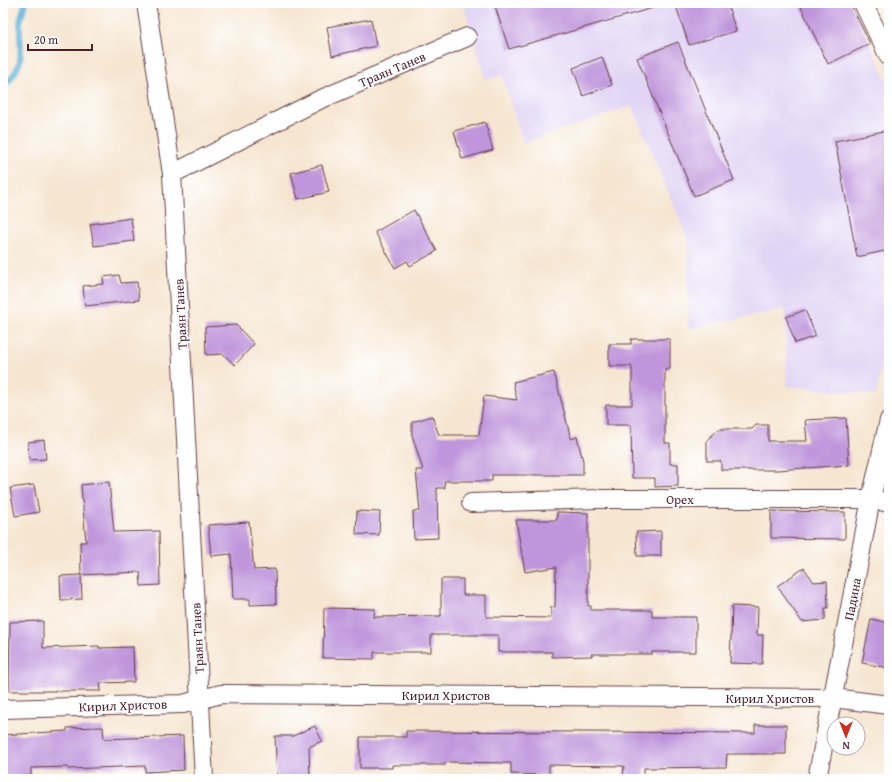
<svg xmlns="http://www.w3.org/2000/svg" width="892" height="782" viewBox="0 0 892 782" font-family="'Gentium Book Plus',serif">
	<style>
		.built { fill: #e1d4f4 }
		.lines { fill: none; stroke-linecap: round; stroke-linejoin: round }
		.stream { stroke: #5aafd6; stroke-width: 6 }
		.building { fill: #bf95db }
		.street-casing { stroke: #643d44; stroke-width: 20 }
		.street { stroke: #fff; stroke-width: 18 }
		.labels { text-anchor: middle; stroke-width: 3.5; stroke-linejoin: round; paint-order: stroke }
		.street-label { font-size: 13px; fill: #4a1f2b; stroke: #fff }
	</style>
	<rect width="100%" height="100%" fill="#fff"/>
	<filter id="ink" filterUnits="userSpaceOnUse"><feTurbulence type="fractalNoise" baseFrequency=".025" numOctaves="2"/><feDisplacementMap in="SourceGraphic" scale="8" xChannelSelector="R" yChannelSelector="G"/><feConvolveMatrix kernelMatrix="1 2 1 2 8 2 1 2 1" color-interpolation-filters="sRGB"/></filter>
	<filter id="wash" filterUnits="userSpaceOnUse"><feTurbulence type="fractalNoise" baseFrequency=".012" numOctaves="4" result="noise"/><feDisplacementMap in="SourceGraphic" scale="16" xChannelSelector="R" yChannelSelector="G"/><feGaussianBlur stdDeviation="0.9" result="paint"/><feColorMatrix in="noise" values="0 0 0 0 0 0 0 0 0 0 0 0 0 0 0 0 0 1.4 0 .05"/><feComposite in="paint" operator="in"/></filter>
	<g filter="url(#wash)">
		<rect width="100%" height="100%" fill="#f6e6d1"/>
		<!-- built -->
		<polygon class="built" points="463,3 850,3 889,85 889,325 876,395 787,386 785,309 688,329 688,239 632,106 523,143 502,75 486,80"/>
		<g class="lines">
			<!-- stream -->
			<path class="stream" d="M3,87c25,-25 16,-33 17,-63 0,-7 4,-14 5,-21"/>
		</g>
		<g id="blocks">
			<!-- building -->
			<g class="building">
				<polygon points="494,3 652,3 653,8 509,49"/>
				<polygon points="675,3 727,3 736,31 689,45"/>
				<polygon points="799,3 850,3 870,44 828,64"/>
				<polygon points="371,19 376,46 332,56 327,27"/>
				<polygon points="678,42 734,180 694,196 637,58"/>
				<polygon points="602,57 612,85 583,96 573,68"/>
				<polygon points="485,122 493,150 462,159 454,131"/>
				<polygon points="889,130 889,250 857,257 835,141"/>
				<polygon points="322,165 329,192 298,199 291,173"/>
				<polygon points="414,210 437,251 410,266 407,261 395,268 375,232"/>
				<polygon points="131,218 134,241 94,246 90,224"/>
				<polygon points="119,275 121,283 137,282 139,300 85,306 83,286 104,284 103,277"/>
				<polygon points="805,310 816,336 795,343 786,317"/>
				<polygon points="236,325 254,344 235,365 223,354 206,355 205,327"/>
				<polygon points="631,339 670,339 670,369 665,369 665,443 670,443 670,464 678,464 678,486 655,487 655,478 632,478 631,425 606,425 606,405 632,405 632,368 631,366 609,366 609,344 631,344"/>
				<polygon points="554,372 571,439 577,437 583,461 583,475 492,475 492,481 444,481 445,488 437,488 438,538 414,539 413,511 420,511 416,470 423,470 412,435 412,422 432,416 439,435 479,435 484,396 517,400 513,382"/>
				<polygon points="846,418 849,465 777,470 721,470 721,461 707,461 707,440 719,429 752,429 756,425 768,425 768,441 807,441 805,420"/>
				<polygon points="44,440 46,459 29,460 28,442"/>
				<polygon points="109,482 114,532 159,531 160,585 141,586 140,572 81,575 80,542 86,542 81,485"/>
				<polygon points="34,485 39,512 15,516 10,488"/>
				<polygon points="357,511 380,512 379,535 356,534"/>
				<polygon points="771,511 845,512 845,539 771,538"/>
				<polygon points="557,512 588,513 588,606 591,606 591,610 652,610 652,617 696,617 696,652 652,652 652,654 591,654 592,656 552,657 552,652 498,652 498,635 431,635 431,652 374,652 374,659 323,658 324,608 375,609 374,617 441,616 441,579 463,579 463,595 486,595 486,617 551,618 551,607 555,607 556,567 525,572 516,520 557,520"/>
				<polygon points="249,522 254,570 275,569 276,604 250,605 250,599 233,599 231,554 211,556 208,525"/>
				<polygon points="661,531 661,556 637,556 636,532"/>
				<polygon points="804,568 814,582 827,581 828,608 825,608 825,620 802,622 777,586"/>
				<polygon points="81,575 82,599 61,600 60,576"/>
				<polygon points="732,606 758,607 757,635 763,635 762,664 730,663"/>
				<polygon points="871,619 889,623 889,668 862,663"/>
				<polygon points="43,621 43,648 99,646 99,648 133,647 134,682 100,683 101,691 9,691 10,622"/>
				<polygon points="755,725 786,725 786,754 727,754 726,767 644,768 644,778 623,777 624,766 549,765 549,775 511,774 511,763 445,762 445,765 392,765 392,768 360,768 360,737 406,737 406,731 755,733"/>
				<polygon points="315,726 322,741 309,747 310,779 277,779 275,736 293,736"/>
				<polygon points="103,727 104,739 183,736 184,770 145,772 145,766 68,769 68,767 31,768 31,779 3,779 3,735 67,731 67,728"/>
			</g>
		</g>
	</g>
	<g filter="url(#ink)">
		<use href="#blocks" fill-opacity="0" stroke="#643d44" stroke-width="1"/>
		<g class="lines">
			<defs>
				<g id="street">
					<polyline points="146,3 172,174 204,779"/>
					<polyline points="863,3 889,57"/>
					<polyline points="172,174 319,100 467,37"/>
					<polyline points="471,503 599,499 871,499 889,503"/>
					<polyline points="3,709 183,704 221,694 833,698 889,705"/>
					<polyline points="817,779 871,499 889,420"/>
				</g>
			</defs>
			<!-- street casing -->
			<use href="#street" class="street-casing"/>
			<!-- street -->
			<use href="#street" class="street"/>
		</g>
	</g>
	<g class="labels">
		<!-- street labels -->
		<g class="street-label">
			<text transform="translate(392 69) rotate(-23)" y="5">Траян Танев</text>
			<text transform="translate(180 314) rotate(-93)" y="5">Траян Танев</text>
			<text x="680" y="504">Орех</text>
			<text transform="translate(852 599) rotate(-79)" y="5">Падина</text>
			<text transform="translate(197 638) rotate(-93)" y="5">Траян Танев</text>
			<text x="446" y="700">Кирил Христов</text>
			<text x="770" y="703">Кирил Христов</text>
			<text transform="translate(123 705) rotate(-2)" y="5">Кирил Христов</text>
		</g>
	</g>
	<!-- margin -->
	<rect width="892" height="782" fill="none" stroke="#fff" stroke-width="16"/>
	<!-- north arrow -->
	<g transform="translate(846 736) rotate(180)"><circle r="19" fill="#ffffff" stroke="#b7a5aa"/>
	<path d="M0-3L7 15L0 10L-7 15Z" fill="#c8321e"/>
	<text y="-6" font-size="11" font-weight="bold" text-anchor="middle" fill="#4a1f2b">N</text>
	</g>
	<!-- scale -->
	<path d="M28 44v6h64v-6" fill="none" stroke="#4a1f2b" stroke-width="2"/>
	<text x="34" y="44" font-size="12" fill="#4a1f2b" stroke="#ffffff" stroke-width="3" paint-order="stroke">20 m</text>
</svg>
